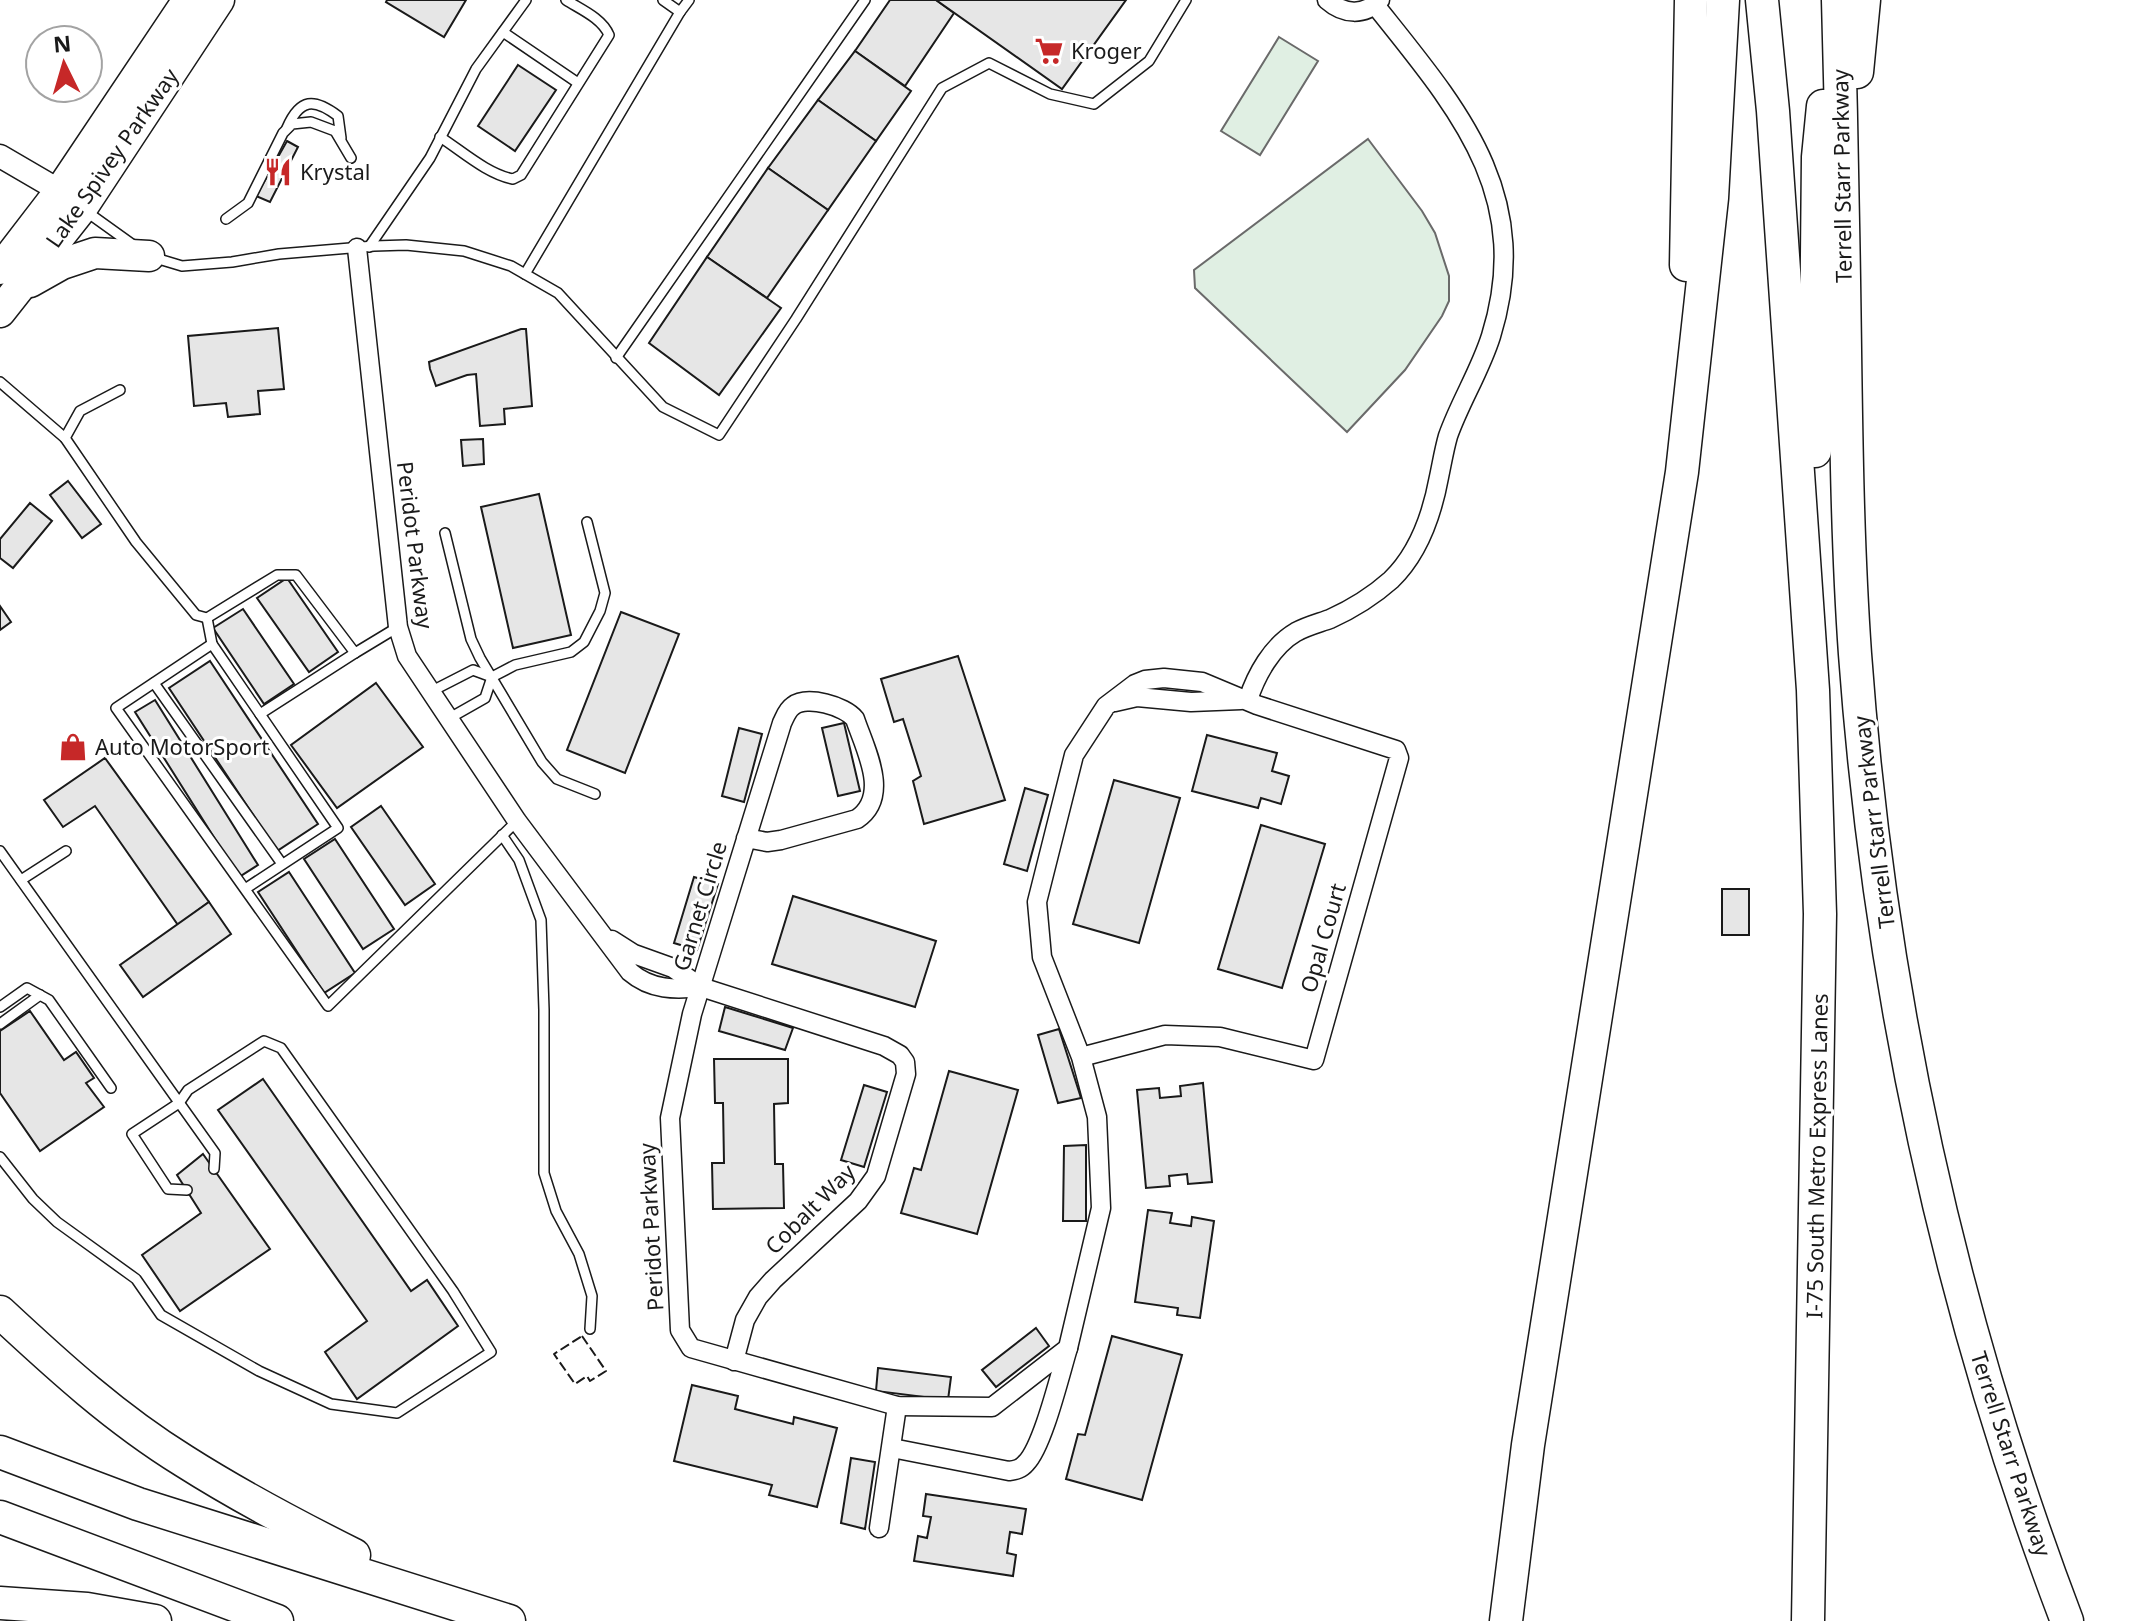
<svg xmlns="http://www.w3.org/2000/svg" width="2153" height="1621" viewBox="0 0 2153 1621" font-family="'Noto Sans',sans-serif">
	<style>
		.green { fill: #e0efe3; stroke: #6a6a6a; stroke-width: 2 }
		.building { fill: #e6e6e6; stroke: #1a1a1a; stroke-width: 2 }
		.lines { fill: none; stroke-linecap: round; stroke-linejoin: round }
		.service-casing { stroke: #1a1a1a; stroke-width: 12 }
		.minor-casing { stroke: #1a1a1a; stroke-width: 21 }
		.tertiary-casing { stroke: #1a1a1a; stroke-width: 25 }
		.trunk-casing { stroke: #1a1a1a; stroke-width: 33 }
		.motorway-casing { stroke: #1a1a1a; stroke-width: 35 }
		.service { stroke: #fff; stroke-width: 9 }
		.minor { stroke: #fff; stroke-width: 18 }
		.tertiary { stroke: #fff; stroke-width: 22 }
		.trunk { stroke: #fff; stroke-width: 30 }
		.motorway { stroke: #fff; stroke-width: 32 }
		.fence { stroke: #1a1a1a; stroke-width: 2; stroke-dasharray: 10 4; stroke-linecap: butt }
		.labels { text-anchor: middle; stroke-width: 6; stroke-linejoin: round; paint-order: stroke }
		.poi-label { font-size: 22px; fill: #1a1a1a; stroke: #fff; text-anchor: start }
		.street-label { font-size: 22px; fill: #1a1a1a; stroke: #fff }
	</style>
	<rect width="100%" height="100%" fill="#fff"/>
	<!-- green -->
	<g class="green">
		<polygon points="1279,37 1318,61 1260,155 1221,131"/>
		<polygon points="1368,139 1422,211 1435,233 1449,276 1449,301 1442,316 1405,370 1347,432 1195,288 1194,270"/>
	</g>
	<!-- building -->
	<g class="building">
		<polygon points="387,0 466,0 444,37 386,2"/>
		<polygon points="890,0 936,0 954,13 905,86 855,51"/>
		<polygon points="936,0 1126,0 1062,89"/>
		<polygon points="855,51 911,91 876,141 818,100"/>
		<polygon points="518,65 556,90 515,151 478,126"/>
		<polygon points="818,100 876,141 828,210 768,168"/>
		<polygon points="287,141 298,147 270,202 256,196"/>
		<polygon points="768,168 828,210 767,298 707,257"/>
		<polygon points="707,257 781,308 719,395 649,343"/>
		<polygon points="278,328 284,389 258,391 260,414 228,417 226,403 194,406 188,336"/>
		<polygon points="521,329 526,329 532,406 504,409 505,424 480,426 476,374 467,375 436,386 430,369 429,362"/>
		<polygon points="483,439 484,464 463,466 461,440"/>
		<polygon points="68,481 101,524 82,538 50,495"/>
		<polygon points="539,494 571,635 513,648 481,507"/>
		<polygon points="30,503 52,521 13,568 0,558 0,539"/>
		<polygon points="287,578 338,652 309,672 257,598"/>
		<polygon points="0,606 11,622 0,630"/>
		<polygon points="243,609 294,684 264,704 213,628"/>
		<polygon points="621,612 679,634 625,773 567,750"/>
		<polygon points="958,656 1005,800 924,824 913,781 921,776 903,719 894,722 881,679"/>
		<polygon points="210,661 318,824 277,851 169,688"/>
		<polygon points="376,683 423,747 337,808 291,745"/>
		<polygon points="155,700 258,865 239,877 135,712"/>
		<polygon points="844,723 860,791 838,796 822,728"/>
		<polygon points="739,728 762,734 744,802 722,796"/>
		<polygon points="1207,735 1277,753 1272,771 1289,776 1281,804 1261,798 1258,808 1192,791"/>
		<polygon points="105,758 209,902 178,925 95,806 63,827 44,800"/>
		<polygon points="1114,780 1180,798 1139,943 1073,924"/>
		<polygon points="1025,788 1048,795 1027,871 1004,864"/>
		<polygon points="381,806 435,884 405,905 351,827"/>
		<polygon points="1261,825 1325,844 1282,988 1218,969"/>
		<polygon points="335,839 394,929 363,949 304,859"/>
		<polygon points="289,872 355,973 324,993 258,892"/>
		<polygon points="694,877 718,884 697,950 674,943"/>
		<rect x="1722" y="889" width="27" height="46"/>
		<polygon points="793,896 936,941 915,1007 772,964"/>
		<polygon points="209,902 231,934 143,997 120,965"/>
		<polygon points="725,1007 793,1028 785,1050 719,1031"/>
		<polygon points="30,1011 64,1060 76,1052 94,1078 86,1083 104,1107 40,1151 0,1093 0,1031"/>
		<polygon points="1059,1029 1081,1098 1058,1103 1038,1035"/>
		<polygon points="714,1059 788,1059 788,1103 774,1104 775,1164 783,1164 784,1208 713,1209 712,1163 724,1163 723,1103 715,1103"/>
		<polygon points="949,1071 1018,1090 977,1234 901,1213 914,1168 921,1170"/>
		<polygon points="263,1079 411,1291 427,1280 458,1326 357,1399 325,1352 367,1321 218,1110"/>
		<polygon points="1203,1083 1212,1182 1188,1184 1187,1174 1169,1176 1170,1186 1146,1188 1137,1090 1159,1088 1160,1098 1181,1096 1180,1086"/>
		<polygon points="864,1085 887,1092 864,1167 841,1160"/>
		<polygon points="1086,1145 1086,1221 1063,1221 1064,1146"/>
		<polygon points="203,1154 270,1249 180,1311 142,1255 201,1213 177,1175"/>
		<polygon points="1148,1210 1172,1213 1170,1223 1191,1226 1192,1217 1214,1221 1200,1318 1177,1315 1178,1308 1135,1302"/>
		<polygon points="1036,1328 1049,1346 996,1387 982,1370"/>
		<polygon points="1112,1336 1182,1355 1142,1500 1066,1479 1078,1434 1085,1435"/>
		<polygon points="878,1368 951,1377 948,1400 876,1391"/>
		<polygon points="692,1385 738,1396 735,1409 793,1424 794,1417 837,1428 817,1507 769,1495 772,1485 674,1461"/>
		<polygon points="851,1458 875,1462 865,1529 841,1523"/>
		<polygon points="926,1494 1026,1509 1022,1534 1010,1532 1007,1553 1016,1555 1013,1576 914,1561 918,1536 927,1538 931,1517 923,1516"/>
	</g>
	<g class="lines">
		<defs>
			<g id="service">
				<polyline points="680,12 689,0"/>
				<polyline points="503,32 578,83"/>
				<path d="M287,128c13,-30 27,-30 51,-12l3,22"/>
				<path d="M440,137c22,14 47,37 73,42l8,-4 88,-140c-7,-17 -29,-26 -43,-35"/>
				<polyline points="87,212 133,245"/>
				<polyline points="226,219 248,203 283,133 292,124 311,122 335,131 351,158"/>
				<polyline points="369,247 430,158 476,69 526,0"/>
				<polyline points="152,257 182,266 232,262 279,254 374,246 406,245 464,251 511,266 558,293 663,407 719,435 796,319 942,88 989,63 1050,94 1094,104 1149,61 1186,0"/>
				<polyline points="525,274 680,12 663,0"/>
				<polyline points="616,358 865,0"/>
				<polyline points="0,382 65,438 136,542 196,615 207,618 277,575 296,575 355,653 398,627"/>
				<polyline points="65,438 80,411 120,390"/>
				<polyline points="445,533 471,639 480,658 542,762 557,779 595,794"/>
				<polyline points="207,618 212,644"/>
				<polyline points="492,677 515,665 571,652 584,642 600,611 605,593 587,522"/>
				<polyline points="154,683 282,864"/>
				<polyline points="430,692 473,670 492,677 485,698 448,719"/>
				<polyline points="260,714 355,653"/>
				<polyline points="502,835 519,860 541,920 544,1010 544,1173 556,1211 579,1254 592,1296 590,1329"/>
				<polyline points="0,851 215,1153 214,1169"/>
				<polyline points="21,880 66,851"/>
				<polyline points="245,889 338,828 212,644 116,708 328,1006 517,821"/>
				<polyline points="0,1007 27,988 49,1000 111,1088"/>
				<polyline points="0,1024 40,995"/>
				<polyline points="0,1157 33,1199 57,1222 136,1279 161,1315 259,1371 331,1404 397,1413 491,1352 453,1291 281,1048 264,1041 188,1090 179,1103 132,1134 168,1189 187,1190"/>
			</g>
			<g id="minor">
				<path d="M1327,0c17,15 37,16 53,0"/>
				<path d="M357,248l41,379 9,29 110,165 113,151c21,18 45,18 71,15"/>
				<path d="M1248,700c8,-25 24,-54 48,-68 11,-6 23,-9 34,-13 22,-10 43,-23 61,-39 28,-27 41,-65 48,-103 3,-14 5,-27 9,-41 12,-34 32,-65 43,-100 44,-142 -34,-228 -116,-331"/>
				<polyline points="1115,702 1137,697 1191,702 1241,700"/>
				<path d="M746,838l21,4 14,-2 76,-21c34,-23 8,-70 -2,-100 -10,-13 -48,-24 -62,-13 -6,4 -8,11 -11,17l-90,291 -22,104 10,212 11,18 206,58 95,1 76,-59 33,-140 -4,-91 -16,-60 -39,-100 -5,-55 37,-147 32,-49 29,-22 10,-4 19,-2 38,4 55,23 139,45 3,8 -85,302 -94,-23 -55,-2 -84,22"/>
				<polyline points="612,940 634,954 673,968 701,987 884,1046 900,1055 905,1062 906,1074 876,1176 858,1201 773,1280 758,1297 745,1320 734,1361"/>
				<path d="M892,1448l117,23c7,-1 12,-2 17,-8 17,-17 34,-89 42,-115"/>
				<polyline points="879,1528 897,1406"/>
			</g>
			<polyline id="tertiary" points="0,156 60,191 72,200"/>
			<g id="trunk">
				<polyline points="0,269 60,191 188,0"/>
				<polyline points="30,282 62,264 95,253 149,256"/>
				<polyline points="0,312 82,208 219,0"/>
			</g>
			<g id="motorway">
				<polyline points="1762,0 1773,111 1813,690 1820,914 1808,1621"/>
				<path d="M1838,0c2,74 4,149 5,223 3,144 2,288 12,431 24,331 94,657 212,967"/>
				<polyline points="1857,72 1864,0"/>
				<polyline points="1686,265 1691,0"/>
				<polyline points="1815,451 1818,157 1823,106"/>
				<path d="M0,1312c58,54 116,107 184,149 55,35 112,65 170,94"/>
				<polyline points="0,1452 138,1504 509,1621"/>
				<polyline points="0,1517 277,1621"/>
				<polyline points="0,1603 87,1609 155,1621"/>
				<polyline points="1506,1621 1528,1445 1682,472 1712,198 1723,0"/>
			</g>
		</defs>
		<!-- service casing -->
		<use href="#service" class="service-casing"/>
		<!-- minor casing -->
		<use href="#minor" class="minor-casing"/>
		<!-- tertiary casing -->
		<use href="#tertiary" class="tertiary-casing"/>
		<!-- trunk casing -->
		<use href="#trunk" class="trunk-casing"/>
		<!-- motorway casing -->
		<use href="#motorway" class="motorway-casing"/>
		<!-- service -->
		<use href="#service" class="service"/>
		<!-- minor -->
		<use href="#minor" class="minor"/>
		<!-- tertiary -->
		<use href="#tertiary" class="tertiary"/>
		<!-- trunk -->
		<use href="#trunk" class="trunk"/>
		<!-- motorway -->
		<use href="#motorway" class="motorway"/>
		<!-- fence -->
		<polygon class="fence" points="582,1336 606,1371 590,1381 587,1376 575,1384 554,1354"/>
	</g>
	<!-- icons -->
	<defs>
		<symbol id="supermarket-bare" viewBox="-9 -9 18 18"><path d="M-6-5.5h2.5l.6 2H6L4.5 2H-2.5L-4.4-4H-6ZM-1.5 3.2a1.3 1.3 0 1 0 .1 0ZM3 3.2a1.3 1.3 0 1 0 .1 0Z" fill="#c62828" stroke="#fff" stroke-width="2.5" paint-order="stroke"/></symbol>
		<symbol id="restaurant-bare" viewBox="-9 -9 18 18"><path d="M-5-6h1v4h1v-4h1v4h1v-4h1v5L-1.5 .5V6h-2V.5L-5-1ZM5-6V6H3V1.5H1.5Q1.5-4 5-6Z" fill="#c62828" stroke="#fff" stroke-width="2.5" paint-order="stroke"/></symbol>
		<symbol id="shop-bare" viewBox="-9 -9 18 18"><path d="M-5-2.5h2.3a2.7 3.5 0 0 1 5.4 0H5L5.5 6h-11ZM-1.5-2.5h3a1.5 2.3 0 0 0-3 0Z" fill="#c62828" stroke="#fff" stroke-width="2.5" paint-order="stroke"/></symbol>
	</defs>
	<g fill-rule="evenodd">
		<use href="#supermarket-bare" x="1029" y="31" width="40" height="40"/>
		<use href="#restaurant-bare" x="258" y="152" width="40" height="40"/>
		<use href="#shop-bare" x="53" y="727" width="40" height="40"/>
	</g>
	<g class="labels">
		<!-- poi labels -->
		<g class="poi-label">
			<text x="1071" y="59">Kroger</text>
			<text x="300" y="180">Krystal</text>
			<text x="95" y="755">Auto MotorSport</text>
		</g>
		<!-- street labels -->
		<g class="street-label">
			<text transform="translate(112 158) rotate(-55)" y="8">Lake Spivey Parkway</text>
			<text transform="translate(1842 176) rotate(-91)" y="8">Terrell Starr Parkway</text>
			<text transform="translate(415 545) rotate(83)" y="8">Peridot Parkway</text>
			<text transform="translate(1874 822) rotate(-97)" y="8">Terrell Starr Parkway</text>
			<text transform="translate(700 906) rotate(-73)" y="8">Garnet Circle</text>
			<text transform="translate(1323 938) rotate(-74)" y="8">Opal Court</text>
			<text transform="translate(1817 1156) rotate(-89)" y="8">I-75 South Metro Express Lanes</text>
			<text transform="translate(810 1209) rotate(-45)" y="8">Cobalt Way</text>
			<text transform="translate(651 1227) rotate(-93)" y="8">Peridot Parkway</text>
			<text transform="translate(2011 1454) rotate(72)" y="8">Terrell Starr Parkway</text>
		</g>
	</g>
	<!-- north arrow -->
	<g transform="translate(64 64) rotate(355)"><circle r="38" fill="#ffffff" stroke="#a3a3a3" stroke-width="2"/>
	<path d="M0-6L14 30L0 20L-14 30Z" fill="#c62828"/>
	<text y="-12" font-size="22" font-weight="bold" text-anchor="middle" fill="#1a1a1a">N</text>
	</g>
</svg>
